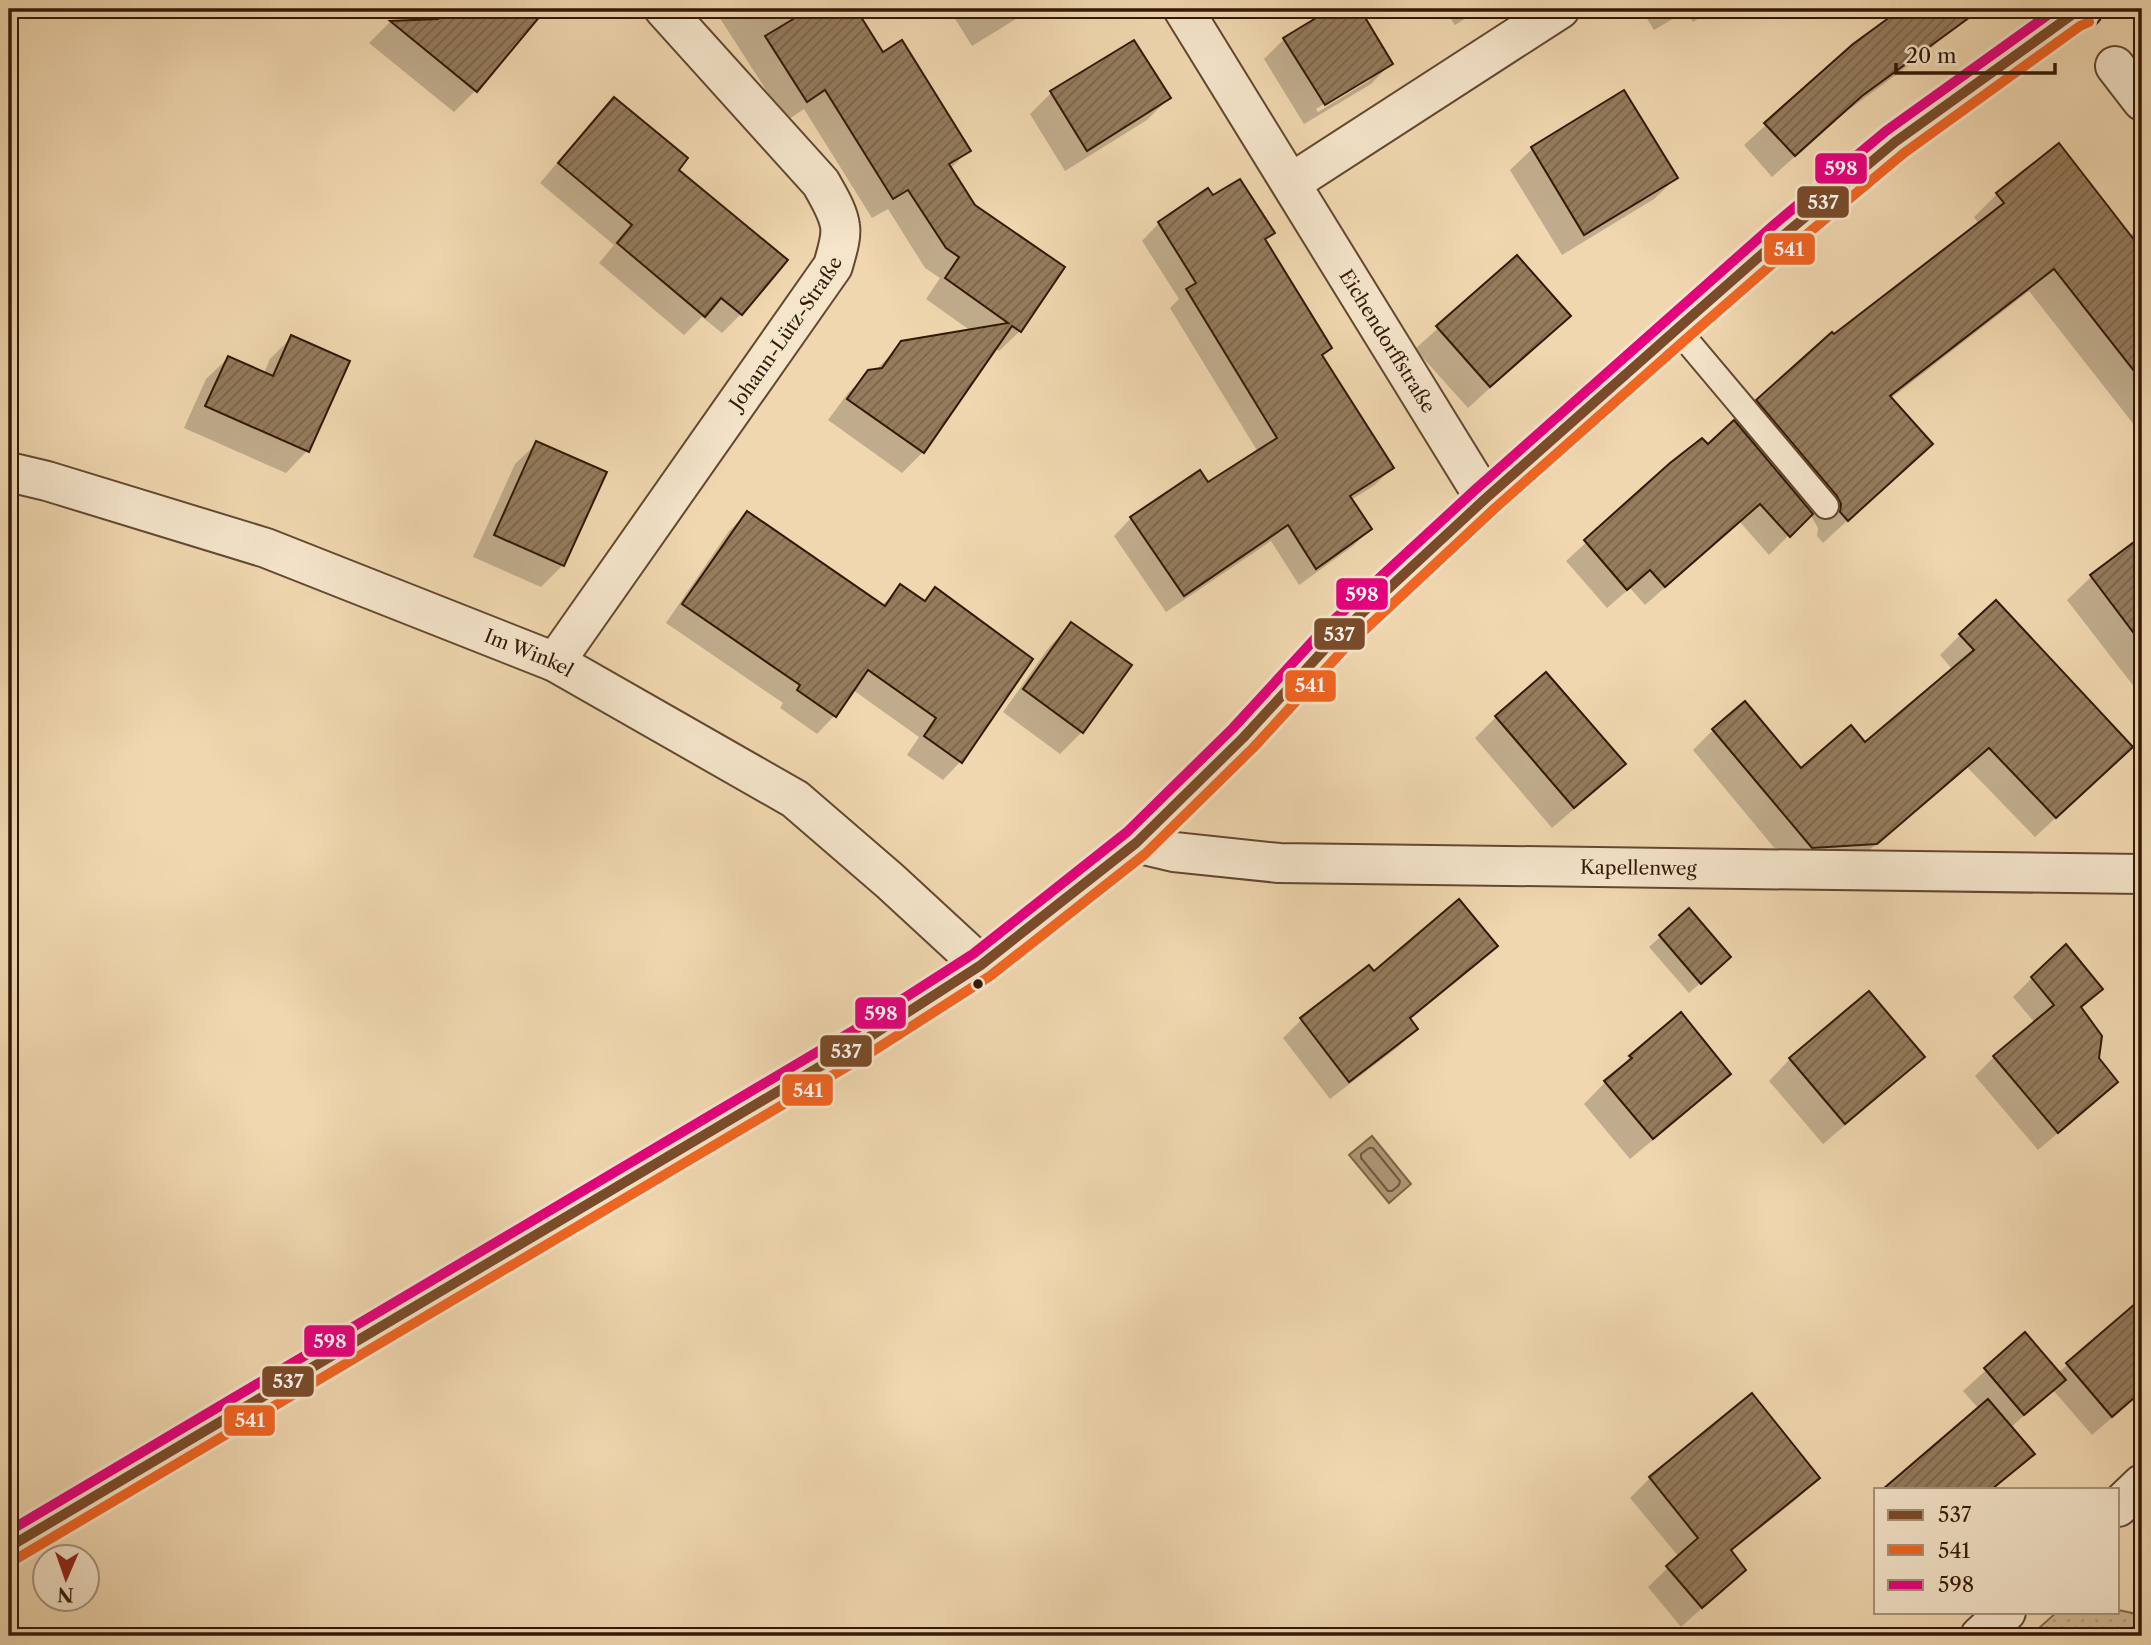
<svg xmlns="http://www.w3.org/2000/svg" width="2151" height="1645" viewBox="0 0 2151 1645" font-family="'Libre Caslon Text',serif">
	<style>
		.grass { fill: url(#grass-dots); stroke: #82684c; stroke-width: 2 }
		.water { fill: #b09675; stroke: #7e6448; stroke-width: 2 }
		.shadow { fill: #0003; fill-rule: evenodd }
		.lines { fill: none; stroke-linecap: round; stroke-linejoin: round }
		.shore { stroke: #72583d; stroke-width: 2 }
		.building { fill: url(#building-hatch); stroke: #331905; stroke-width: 2 }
		.service-casing { stroke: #624830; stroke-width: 28 }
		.minor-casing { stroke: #624830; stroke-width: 42 }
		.secondary-casing { stroke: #331905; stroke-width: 42 }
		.service { stroke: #f5e5cb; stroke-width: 24 }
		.minor { stroke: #f5e5cb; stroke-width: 38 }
		.secondary { stroke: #f5e5cb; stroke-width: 38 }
		.bus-1-casing { stroke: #f5e5cb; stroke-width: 16 }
		.bus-2-casing { stroke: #f5e5cb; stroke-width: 16 }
		.bus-3-casing { stroke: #f5e5cb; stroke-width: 16 }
		.bus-1 { stroke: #7a4b2a; stroke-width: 10 }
		.bus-2 { stroke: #f26522; stroke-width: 10 }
		.bus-3 { stroke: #e5007d; stroke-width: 10 }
		.bus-dot { fill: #331905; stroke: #f5e5cb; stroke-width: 2.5 }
		.labels { text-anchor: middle; stroke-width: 5; stroke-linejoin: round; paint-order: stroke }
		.street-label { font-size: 19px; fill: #331905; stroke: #f5e5cb }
		.line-badge { stroke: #f5e5cb; stroke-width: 2.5 }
		.badge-label { font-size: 19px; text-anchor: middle; font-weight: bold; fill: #fff }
	</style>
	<defs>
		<pattern id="grass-dots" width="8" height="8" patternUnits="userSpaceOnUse" patternTransform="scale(1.75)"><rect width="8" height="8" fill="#d0b792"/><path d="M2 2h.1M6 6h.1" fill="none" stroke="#b39d7c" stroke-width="1.8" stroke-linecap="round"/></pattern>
		<pattern id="building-hatch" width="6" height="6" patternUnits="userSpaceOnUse" patternTransform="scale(1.75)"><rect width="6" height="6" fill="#957c5d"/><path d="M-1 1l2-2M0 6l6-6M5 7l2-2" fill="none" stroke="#7a654b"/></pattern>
	</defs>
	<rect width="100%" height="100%" fill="#f0d7af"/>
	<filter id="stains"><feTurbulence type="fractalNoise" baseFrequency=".00286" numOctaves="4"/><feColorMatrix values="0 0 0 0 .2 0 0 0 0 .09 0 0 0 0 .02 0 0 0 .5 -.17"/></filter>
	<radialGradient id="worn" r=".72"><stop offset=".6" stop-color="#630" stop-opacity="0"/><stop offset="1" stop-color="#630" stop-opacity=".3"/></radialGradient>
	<!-- grass -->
	<polygon class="grass" points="2118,1610 2142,1615 2142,1636 2030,1636 2057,1612 2118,1612"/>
	<!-- water -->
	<polygon class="water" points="1372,1136 1411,1184 1389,1203 1349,1155"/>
	<!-- shadow -->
	<g class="shadow">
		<polygon points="445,9 543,9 475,91 454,112 369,43 390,22 435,21"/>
		<polygon points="714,9 854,9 883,54 969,150 950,169 1020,331 999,351 995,348 923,452 902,473 828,420 848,393 869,372 877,369 902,343 971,331 926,299 940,278 925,268 888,209 872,218 804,109 786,121"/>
		<polygon points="949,9 1032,9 972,46"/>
		<path d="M1334,9h24l33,54 -20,21 -67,40 -40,-65 20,-20zM1370,76v4l-52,32 -2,-3z"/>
		<polygon points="1444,9 1481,9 1455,25"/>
		<polygon points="1641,9 1713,9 1693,22 1686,11 1654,30"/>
		<polygon points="1904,9 1934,9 1950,30 1928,51 1839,117 1772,177 1744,145 1854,45"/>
		<polygon points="1051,93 1169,98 1147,120 1065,171 1030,114"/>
		<polygon points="1624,93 1676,178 1654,199 1562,255 1510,170 1532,149"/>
		<polygon points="614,99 677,170 741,314 722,333 702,317 684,335 599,263 614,245 540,183 595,118"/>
		<polygon points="1997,194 2129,236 2142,226 2142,435 2029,291 1890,399 1931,444 1823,543 1817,536 1818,528 1810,514 1769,555 1740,522 1645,605 1630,588 1607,608 1566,561 1671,465 1708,447 1834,336 1979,224 1974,217"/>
		<polygon points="1213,198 1273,233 1264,241 1329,348 1321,357 1392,468 1375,485 1351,500 1370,529 1353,546 1299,585 1271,541 1166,612 1114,536 1131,518 1208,484 1258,452 1170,308 1179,299 1142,241 1159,223"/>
		<polygon points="1517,257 1569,316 1468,408 1415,349"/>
		<polygon points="292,337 307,451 286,473 184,428 206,379 228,358 264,373 270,359"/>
		<polygon points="537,443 563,565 541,587 473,557 515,464"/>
		<polygon points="747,513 881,606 901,587 923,602 935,590 961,761 943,780 907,755 919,737 853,690 835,715 817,734 780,708 783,703 666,623 729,531"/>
		<polygon points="2142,536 2142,697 2067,600 2091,577"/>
		<polygon points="1072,624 1082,732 1060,754 1003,712 1050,646"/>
		<polygon points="1960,635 2111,767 2035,837 1967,767 1854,863 1791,868 1693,750 1713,730 1801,770 1865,745 1953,670 1940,655"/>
		<polygon points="1496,717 1623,764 1602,785 1552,828 1475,738"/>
		<polygon points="1689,911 1719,967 1689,993 1649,947"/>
		<polygon points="1496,946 1478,964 1409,1020 1416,1029 1398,1047 1330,1099 1283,1038 1301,1020 1369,968 1373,974"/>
		<polygon points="2032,978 2100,989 2081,1009 2097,1058 2116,1081 2097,1100 2038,1150 1975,1076 1994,1057 2035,1023 2013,997"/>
		<polygon points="1680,1015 1729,1073 1707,1095 1630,1159 1584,1104 1630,1057"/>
		<polygon points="1923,1057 1901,1078 1823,1144 1769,1081 1790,1059"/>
		<polygon points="2142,1300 2142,1392 2092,1435 2053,1390 2010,1428 2032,1454 1994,1489 1888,1489 1979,1409 1963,1391 2025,1335 2058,1373"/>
		<polygon points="1650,1478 1818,1478 1798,1498 1730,1552 1744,1570 1681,1627 1648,1587 1679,1557 1630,1498"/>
	</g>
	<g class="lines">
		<!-- shore -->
		<polygon class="shore" points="1369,1148 1373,1148 1400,1181 1399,1185 1392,1191 1388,1191 1361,1158 1361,1154"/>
	</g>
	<!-- building -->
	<g class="building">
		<polygon points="447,9 546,9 477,92 390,21 438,19"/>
		<polygon points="810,9 856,9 883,52 902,40 971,151 949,164 975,205 1065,267 1021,332 1012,326 924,453 847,399 868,370 882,368 901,341 1008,323 945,278 959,257 946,248 908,190 893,199 825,90 807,102 765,36"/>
		<polygon points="1331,9 1360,9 1393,64 1325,105 1283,38"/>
		<polygon points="1901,9 1981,9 1862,96 1795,156 1764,123 1853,44"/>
		<polygon points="1134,40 1171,98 1087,151 1050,91"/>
		<polygon points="1624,90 1678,178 1584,235 1531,147"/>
		<polygon points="614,97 688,158 679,170 788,260 742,315 721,298 705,317 617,243 632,225 558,163"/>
		<polygon points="2059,143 2142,250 2142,381 2054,269 1890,396 1933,444 1848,521 1840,512 1841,504 1837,496 1756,400 1832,332 1834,334 2004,203 1996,193"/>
		<polygon points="1240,179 1275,233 1265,239 1332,348 1322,355 1394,468 1350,496 1372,529 1316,569 1288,525 1184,596 1130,517 1200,470 1208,482 1277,438 1186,289 1196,283 1158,222 1208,188 1213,195"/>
		<polygon points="1517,255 1571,316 1490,387 1436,326"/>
		<polygon points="291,335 350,361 309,452 205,406 228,356 273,376"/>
		<polygon points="1734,420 1813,514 1790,537 1760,504 1665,587 1650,570 1627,590 1584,540 1670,463 1702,438 1708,444"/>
		<polygon points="536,441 607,472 564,566 494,535"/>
		<polygon points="747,511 885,606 900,584 925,601 935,587 1033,659 962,763 924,736 936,718 868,670 836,717 797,690 800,685 682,604"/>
		<polygon points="2142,536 2142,644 2090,575"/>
		<polygon points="1996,600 2133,747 2056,818 1989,748 1877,844 1812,848 1712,729 1745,701 1801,768 1851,725 1865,742 1974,650 1959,634"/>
		<polygon points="1071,622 1132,665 1083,733 1023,689"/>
		<polygon points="1546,672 1626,764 1574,808 1495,716"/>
		<polygon points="1459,899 1498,946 1410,1018 1418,1029 1349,1082 1300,1018 1369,965 1374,971"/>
		<polygon points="1689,908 1731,957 1701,984 1659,935"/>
		<polygon points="2066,944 2103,989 2081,1007 2102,1036 2099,1058 2118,1082 2058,1133 1993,1056 2054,1005 2031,977"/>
		<polygon points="1869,991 1925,1057 1845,1124 1789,1058"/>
		<polygon points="1681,1012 1731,1074 1653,1139 1604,1081 1632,1058 1629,1056"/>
		<polygon points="2142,1298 2142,1391 2112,1417 2066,1363"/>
		<polygon points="2025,1332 2066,1380 2024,1415 1984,1368"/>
		<polygon points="1752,1393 1820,1478 1731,1550 1746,1570 1702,1608 1666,1566 1698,1538 1649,1477"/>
		<polygon points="1988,1399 2035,1454 1992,1489 1883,1489"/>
	</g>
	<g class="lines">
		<defs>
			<polyline id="service" points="1677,329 1826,506"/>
			<g id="minor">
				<path id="s1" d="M1183,9l302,490"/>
				<polyline points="2115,66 2142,101"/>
				<polyline points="1291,183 1560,9"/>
				<path id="s2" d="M9,472l38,9 219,67 289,114 240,137 95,82 91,84"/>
				<path id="s3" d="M555,662l278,-396c3,-12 9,-28 7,-40 -2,-15 -12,-30 -19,-43l-157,-174"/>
				<path id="s4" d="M1136,843l38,9 105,11 863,11"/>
				<polyline points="2118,1507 2142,1484"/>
				<polyline points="1980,1636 2006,1612"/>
			</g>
			<polyline id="secondary" points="9,1547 863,1041 981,965 1136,843 1243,738 1333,640 1485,499 1677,329 1785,234 1895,142 2073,14 2083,9"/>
		</defs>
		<!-- service casing -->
		<use href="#service" class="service-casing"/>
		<!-- minor casing -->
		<use href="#minor" class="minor-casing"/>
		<!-- secondary casing -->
		<use href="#secondary" class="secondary-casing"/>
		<!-- service -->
		<use href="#service" class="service"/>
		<!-- minor -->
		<use href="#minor" class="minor"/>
		<!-- secondary -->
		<use href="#secondary" class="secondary"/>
		<defs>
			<polyline id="bus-1" points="9,1547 863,1041 981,965 1136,843 1243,738 1333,640 1485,499 1677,329 1785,234 1895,142 2073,14 2083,9"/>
			<polyline id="bus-2" points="16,1559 870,1053 990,976 1145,854 1253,748 1343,650 1494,509 1686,339 1794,245 1904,153 2080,26 2089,22"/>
			<polyline id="bus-3" points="9,1531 856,1029 973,954 1127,832 1233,728 1323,630 1476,489 1776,223 1886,131 2056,9"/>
		</defs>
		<!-- bus-1 casing -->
		<use href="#bus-1" class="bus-1-casing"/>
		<!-- bus-2 casing -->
		<use href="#bus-2" class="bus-2-casing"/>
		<!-- bus-3 casing -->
		<use href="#bus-3" class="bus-3-casing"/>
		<!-- bus-1 -->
		<use href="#bus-1" class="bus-1"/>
		<!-- bus-2 -->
		<use href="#bus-2" class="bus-2"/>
		<!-- bus-3 -->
		<use href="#bus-3" class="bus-3"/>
	</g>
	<!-- markers -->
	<circle class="bus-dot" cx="978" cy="984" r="6"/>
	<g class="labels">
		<!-- street labels -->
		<g class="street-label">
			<text dy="7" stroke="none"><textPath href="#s3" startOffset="402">Johann-Lütz-Straße</textPath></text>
			<text dy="7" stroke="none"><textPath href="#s1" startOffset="390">Eichendorffstraße</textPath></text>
			<text dy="7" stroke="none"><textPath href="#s2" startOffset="551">Im Winkel</textPath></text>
			<text dy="7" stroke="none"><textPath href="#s4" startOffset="504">Kapellenweg</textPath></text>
		</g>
	</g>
	<g class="line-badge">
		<rect x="1814" y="152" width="54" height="33" rx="7" fill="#e5007d"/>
		<rect x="1796" y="185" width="54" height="34" rx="7" fill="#7a4b2a"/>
		<rect x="1763" y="232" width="53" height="34" rx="7" fill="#f26522"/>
		<rect x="1335" y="577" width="54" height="34" rx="7" fill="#e5007d"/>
		<rect x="1313" y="617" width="53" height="34" rx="7" fill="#7a4b2a"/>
		<rect x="1284" y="669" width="53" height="34" rx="7" fill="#f26522"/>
		<rect x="854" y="996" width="53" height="34" rx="7" fill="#e5007d"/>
		<rect x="819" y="1034" width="54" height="34" rx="7" fill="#7a4b2a"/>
		<rect x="781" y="1073" width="53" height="34" rx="7" fill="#f26522"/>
		<rect x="303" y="1324" width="53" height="34" rx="7" fill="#e5007d"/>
		<rect x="261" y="1365" width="54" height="33" rx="7" fill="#7a4b2a"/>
		<rect x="223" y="1404" width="53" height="33" rx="7" fill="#f26522"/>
	</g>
	<g class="badge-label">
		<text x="1841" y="175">598</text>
		<text x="1823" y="209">537</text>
		<text x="1789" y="256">541</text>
		<text x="1362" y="601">598</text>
		<text x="1339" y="641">537</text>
		<text x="1310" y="692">541</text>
		<text x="881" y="1020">598</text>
		<text x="846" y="1058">537</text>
		<text x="808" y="1097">541</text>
		<text x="330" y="1348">598</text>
		<text x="288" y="1388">537</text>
		<text x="250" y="1427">541</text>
	</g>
	<!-- margin -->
	<rect width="2151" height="1645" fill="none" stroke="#f0d7af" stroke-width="35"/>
	<rect x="10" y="10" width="2130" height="1624" fill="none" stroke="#331905" stroke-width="3.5"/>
	<rect x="18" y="18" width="2116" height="1610" fill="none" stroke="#331905" stroke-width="2"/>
	<!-- legend -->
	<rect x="1874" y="1488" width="245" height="126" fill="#f5e5cb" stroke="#a7937c" stroke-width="2"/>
	<rect x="1888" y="1510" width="35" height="10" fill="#7a4b2a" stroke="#a7937c" stroke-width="2"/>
	<text x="1938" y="1522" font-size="21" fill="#331905">537</text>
	<rect x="1888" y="1545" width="35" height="10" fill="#f26522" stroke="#a7937c" stroke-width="2"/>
	<text x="1938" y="1558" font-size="21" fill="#331905">541</text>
	<rect x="1888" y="1580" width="35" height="10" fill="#e5007d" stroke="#a7937c" stroke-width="2"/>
	<text x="1938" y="1592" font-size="21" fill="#331905">598</text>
	<!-- north arrow -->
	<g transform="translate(66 1578) rotate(182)"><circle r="33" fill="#f5e5cb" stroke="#a7937c" stroke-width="2"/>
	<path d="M0-5L12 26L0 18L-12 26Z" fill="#8f2418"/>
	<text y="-10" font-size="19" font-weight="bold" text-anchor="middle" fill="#331905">N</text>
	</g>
	<!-- scale -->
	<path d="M1896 63v10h159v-10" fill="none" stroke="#331905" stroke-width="3.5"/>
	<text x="1906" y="63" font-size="21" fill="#331905" stroke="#f5e5cb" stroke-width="5" paint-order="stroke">20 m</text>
	<rect width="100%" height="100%" filter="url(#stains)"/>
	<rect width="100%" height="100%" fill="url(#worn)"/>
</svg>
